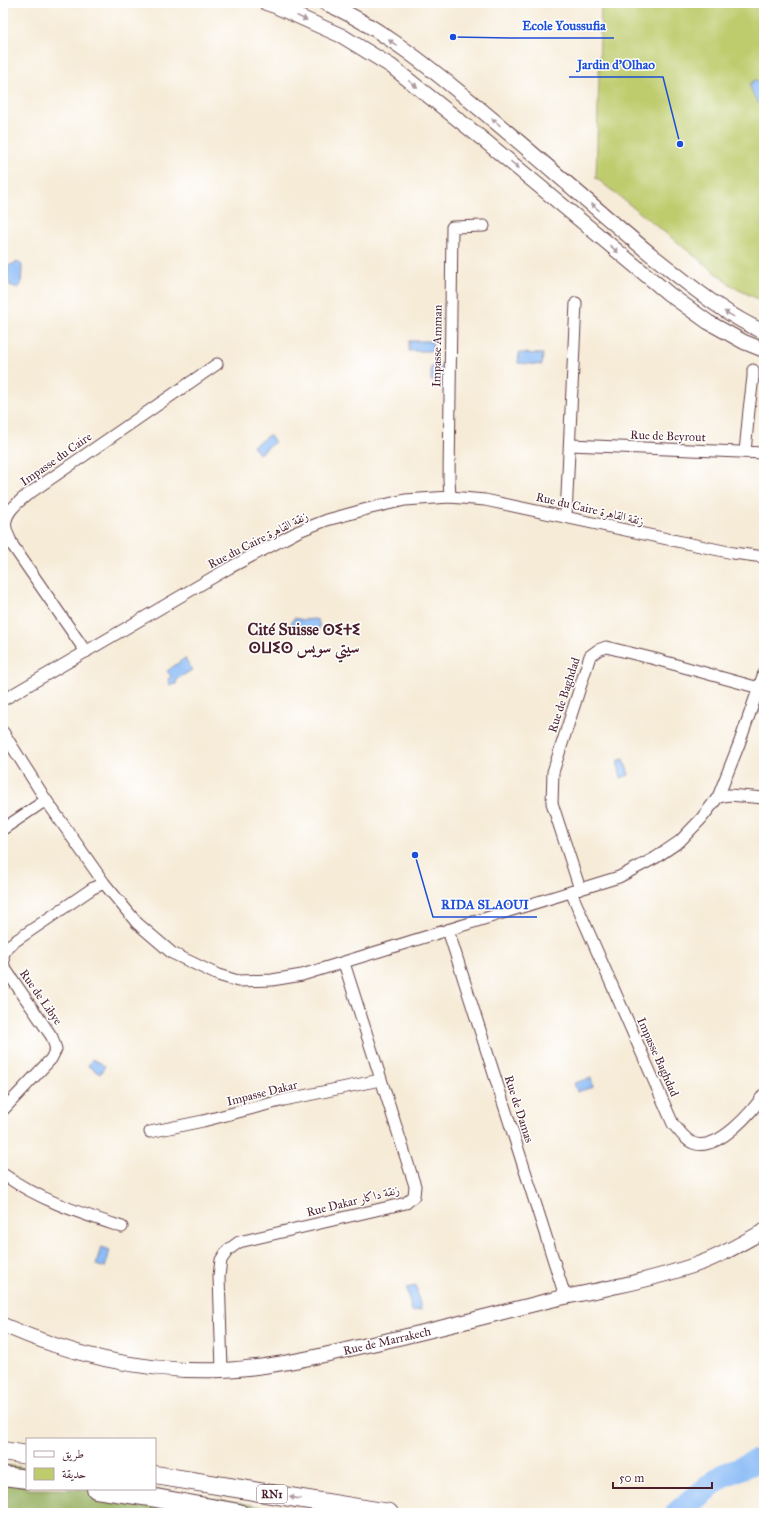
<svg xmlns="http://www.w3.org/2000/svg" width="767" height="1516" viewBox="0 0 767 1516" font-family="'IM FELL Great Primer',Amiri,'Noto Sans Tifinagh',serif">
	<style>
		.green { fill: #bfcc6e; stroke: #84764c }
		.forest { fill: #97b061; stroke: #706846 }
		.water { fill: #8abbf6; stroke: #6a6d90 }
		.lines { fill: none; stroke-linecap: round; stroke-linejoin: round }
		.river { stroke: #8abbf6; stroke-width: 24 }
		.minor-casing { stroke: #643e45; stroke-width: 13 }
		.tertiary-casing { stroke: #643e45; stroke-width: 16 }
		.trunk-casing { stroke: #643e45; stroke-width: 20 }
		.minor { stroke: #fff; stroke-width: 11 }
		.tertiary { stroke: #fff; stroke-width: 14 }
		.trunk { stroke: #fff; stroke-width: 18 }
		.oneway { fill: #ae9aa0 }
		.labels { text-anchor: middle; stroke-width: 3; stroke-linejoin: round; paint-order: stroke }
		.shield { fill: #fff; stroke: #80626b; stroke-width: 1 }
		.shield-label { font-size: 11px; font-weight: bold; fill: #4a1f2b }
		.street-label { font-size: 12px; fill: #4a1f2b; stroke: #fff }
		.district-label { font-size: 16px; font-weight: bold; fill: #4a1f2b; stroke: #fff }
		.leader { fill: none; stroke: #1d4ed8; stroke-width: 1.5 }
		.callout-dot { fill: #1d4ed8; stroke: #fff; stroke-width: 1.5 }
		.callout-label { font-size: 13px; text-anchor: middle; font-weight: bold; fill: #1d4ed8; stroke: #fff; stroke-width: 3; stroke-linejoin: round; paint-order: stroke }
	</style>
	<rect width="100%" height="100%" fill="#fff"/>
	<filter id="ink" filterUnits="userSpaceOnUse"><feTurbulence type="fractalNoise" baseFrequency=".025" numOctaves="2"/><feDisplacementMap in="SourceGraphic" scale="8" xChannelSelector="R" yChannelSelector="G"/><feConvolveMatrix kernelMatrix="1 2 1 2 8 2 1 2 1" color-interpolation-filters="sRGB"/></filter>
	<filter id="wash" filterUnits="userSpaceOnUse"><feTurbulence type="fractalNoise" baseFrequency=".012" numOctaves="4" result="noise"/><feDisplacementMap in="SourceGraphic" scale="16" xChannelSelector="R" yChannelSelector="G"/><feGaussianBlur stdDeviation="0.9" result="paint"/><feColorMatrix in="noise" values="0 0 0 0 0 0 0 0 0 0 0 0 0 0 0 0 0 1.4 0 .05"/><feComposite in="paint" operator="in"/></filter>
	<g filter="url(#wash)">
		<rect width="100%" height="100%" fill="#f6ebd7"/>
		<!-- green -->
		<polygon class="green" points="601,3 764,3 764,302 735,288 596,178"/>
		<!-- forest -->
		<polygon class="forest" points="3,1465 27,1468 27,1489 155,1489 299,1513 3,1513"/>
		<!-- water -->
		<g class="water">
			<path d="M755,80l9,2v29c-6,-8 -13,-17 -14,-27z"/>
			<polygon points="18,262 21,264 22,267 21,285 18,288 9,285 10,282 4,276 4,270 10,265"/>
			<polygon points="409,341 432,341 433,351 409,351"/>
			<polygon points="519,353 543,354 542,365 518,363"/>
			<polygon points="431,367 442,368 442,381 431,381"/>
			<polygon points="269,435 275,442 259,454 253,446"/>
			<polygon points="294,618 304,620 314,619 318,620 320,627 318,630 312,632 302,627 294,626 291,622"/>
			<polygon points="185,658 192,670 177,679 176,684 170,685 168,679 171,676 167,671"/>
			<polygon points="624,759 629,775 621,778 617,761"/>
			<polygon points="92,1059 105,1066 100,1074 88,1066"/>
			<polygon points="591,1078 593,1087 577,1092 574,1083"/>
			<polygon points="101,1247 110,1250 105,1268 96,1265"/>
			<polygon points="416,1286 421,1310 412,1312 406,1288"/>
		</g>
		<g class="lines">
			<!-- river -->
			<polyline class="river" points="677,1513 722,1476 764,1458"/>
		</g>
	</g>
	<g filter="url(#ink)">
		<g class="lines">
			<defs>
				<g id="minor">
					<polyline points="570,445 764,453"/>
					<polyline points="745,452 749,410 753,377 753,370"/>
					<polyline points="450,497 449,479 452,227 484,226"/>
					<polyline points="566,516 576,303"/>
					<path d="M86,652l-73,-106c-2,-5 -6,-12 -7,-18 -3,-14 11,-25 21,-33l190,-131"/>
					<polyline points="3,700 229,568 299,531 327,520 367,509 405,500 450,497 485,500 733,553 764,557"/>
					<polyline points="3,732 46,800 104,883 137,923 172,953 218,975 238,981 272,980 302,975 619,877 655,858 680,841 701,819 718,797 739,744 764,673"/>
					<polyline points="718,797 729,795 764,798"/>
					<polyline points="3,829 46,800"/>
					<polyline points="580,889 552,803 553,772 590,656 598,650 606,647 655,659 759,688"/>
					<path d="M571,892l102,232c6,6 13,18 23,20 24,5 56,-32 68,-50"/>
					<polyline points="448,930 565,1296"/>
					<polyline points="3,1110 51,1059 56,1049 52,1037 4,967 3,955 8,946 93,888 104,883"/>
					<polyline points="150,1132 203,1121 284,1100 380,1080"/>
					<path d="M3,1174c36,26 77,39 119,53"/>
					<polyline points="222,1370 219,1276 221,1260 228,1250 239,1242 406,1203 414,1196 415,1186 344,963"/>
				</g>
				<g id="tertiary">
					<polyline points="266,3 275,6 342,36 391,66 485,141 669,294 708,322 744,342 764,350"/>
					<path d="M325,3c46,19 94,56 133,88 67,54 130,112 196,166 36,28 68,56 110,75"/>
					<path d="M3,1325c70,31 142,48 219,45 46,-2 92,-12 136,-23 61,-13 121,-29 181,-44 25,-7 49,-10 74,-16 25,-5 51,-12 76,-20 27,-8 51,-23 75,-36"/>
				</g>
				<g id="trunk">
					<polyline points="3,1451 27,1455"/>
					<polyline points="155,1475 389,1513"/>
					<polyline points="3,1476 27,1479"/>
					<polyline points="96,1489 150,1497 239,1513"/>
				</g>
			</defs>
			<!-- minor casing -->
			<use href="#minor" class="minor-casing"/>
			<!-- tertiary casing -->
			<use href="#tertiary" class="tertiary-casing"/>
			<!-- trunk casing -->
			<use href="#trunk" class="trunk-casing"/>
			<!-- minor -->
			<use href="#minor" class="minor"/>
			<!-- tertiary -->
			<use href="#tertiary" class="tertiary"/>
			<!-- trunk -->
			<use href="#trunk" class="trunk"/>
		</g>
		<!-- one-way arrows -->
		<defs><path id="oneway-solid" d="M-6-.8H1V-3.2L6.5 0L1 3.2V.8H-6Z"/></defs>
		<g class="oneway">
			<use href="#oneway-solid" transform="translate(302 18) rotate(24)"/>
			<use href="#oneway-solid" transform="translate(393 43) rotate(-145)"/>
			<use href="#oneway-solid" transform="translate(413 84) rotate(38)"/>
			<use href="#oneway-solid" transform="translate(496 122) rotate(-139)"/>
			<use href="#oneway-solid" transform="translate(515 165) rotate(40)"/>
			<use href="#oneway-solid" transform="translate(595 207) rotate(-139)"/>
			<use href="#oneway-solid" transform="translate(614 249) rotate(40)"/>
			<use href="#oneway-solid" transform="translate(729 314) rotate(-151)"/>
			<use href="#oneway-solid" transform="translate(295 1498) rotate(-171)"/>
		</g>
	</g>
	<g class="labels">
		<!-- shield labels -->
		<rect class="shield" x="257" y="1485" width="30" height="18" rx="3"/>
		<g class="shield-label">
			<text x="272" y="1498">RN1</text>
		</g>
		<!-- street labels -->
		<g class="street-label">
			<text transform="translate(437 346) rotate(-89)" y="4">Impasse Amman</text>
			<text transform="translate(668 436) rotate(2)" y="4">Rue de Beyrout</text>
			<text transform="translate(56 459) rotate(-35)" y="4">Impasse du Caire</text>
			<text transform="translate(590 509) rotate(13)" y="4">Rue du Caire زنقة القاهرة</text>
			<text transform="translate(258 540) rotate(-27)" y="4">Rue du Caire زنقة القاهرة</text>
			<text transform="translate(564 695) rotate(-72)" y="4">Rue de Baghdad</text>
			<text transform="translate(41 997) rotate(55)" y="4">Rue de Libye</text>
			<text transform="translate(658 1057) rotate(66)" y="4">Impasse Baghdad</text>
			<text transform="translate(262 1093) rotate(-14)" y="4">Impasse Dakar</text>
			<text transform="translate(519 1109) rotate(72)" y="4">Rue de Damas</text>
			<text transform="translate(353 1201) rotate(-14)" y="4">Rue Dakar زنقة داكار</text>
			<text transform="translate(387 1341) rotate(-13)" y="4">Rue de Marrakech</text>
		</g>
		<!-- district labels -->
		<g class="district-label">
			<text x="304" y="635">Cité Suisse ⵙⵉⵜⵉ<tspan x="304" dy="18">ⵙⵡⵉⵙ سيتي سويس</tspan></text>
		</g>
	</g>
	<!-- callouts -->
	<path class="leader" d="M453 37L514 38H614M680 144L663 77H569M415 855L433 917H537"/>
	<g class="callout-dot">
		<circle cx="453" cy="37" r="4"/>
		<circle cx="680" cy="144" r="4"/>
		<circle cx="415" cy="855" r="4"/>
	</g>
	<g class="callout-label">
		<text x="564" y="30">Ecole Youssufia</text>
		<text x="616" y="69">Jardin d'Olhao</text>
		<text x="485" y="909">RIDA SLAOUI</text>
	</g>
	<!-- margin -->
	<rect width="767" height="1516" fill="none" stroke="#fff" stroke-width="16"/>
	<!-- legend -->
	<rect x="26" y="1438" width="130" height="52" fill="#ffffff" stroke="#b7a5aa"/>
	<rect x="34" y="1451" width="20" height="6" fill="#ffffff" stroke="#b7a5aa"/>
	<text x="62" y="1458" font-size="12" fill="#4a1f2b">طريق</text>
	<rect x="34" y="1468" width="20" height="12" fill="#bfcc6e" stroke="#b7a5aa"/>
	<text x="62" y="1478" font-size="12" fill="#4a1f2b">حديقة</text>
	<!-- scale -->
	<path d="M613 1482v6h99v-6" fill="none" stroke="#4a1f2b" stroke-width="2"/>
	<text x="619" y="1482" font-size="12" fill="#4a1f2b" stroke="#ffffff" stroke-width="3" paint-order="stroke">50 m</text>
</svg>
